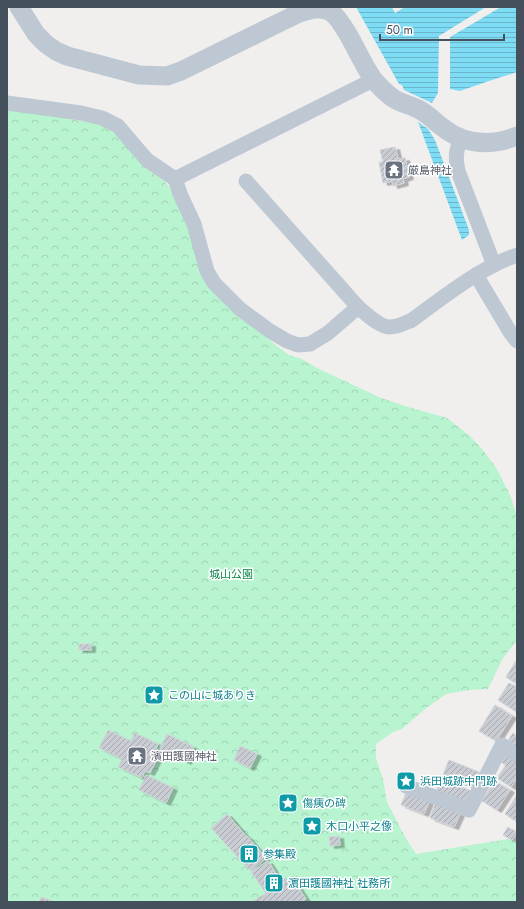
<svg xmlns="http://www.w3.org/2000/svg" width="524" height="909" viewBox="0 0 524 909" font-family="Jost,'Noto Sans JP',sans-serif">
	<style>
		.park { fill: url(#park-crowns) }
		.water { fill: url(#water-rules) }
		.building { fill: url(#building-hatch); stroke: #d1d4da; filter: url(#shadow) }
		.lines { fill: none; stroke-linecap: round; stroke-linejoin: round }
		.minor { stroke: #bdc8d2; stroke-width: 15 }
		.tertiary { stroke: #bdc8d2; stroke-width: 19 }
		.labels { text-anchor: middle; stroke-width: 3; stroke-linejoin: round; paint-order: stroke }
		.worship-label { font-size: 11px; fill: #5b616d; stroke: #fff; text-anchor: start }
		.park-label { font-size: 11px; fill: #0d874b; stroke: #fff }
		.culture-label { font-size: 11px; fill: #0d838f; stroke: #fff; text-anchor: start }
	</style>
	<defs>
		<pattern id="park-crowns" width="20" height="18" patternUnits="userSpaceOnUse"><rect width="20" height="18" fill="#b7f4cf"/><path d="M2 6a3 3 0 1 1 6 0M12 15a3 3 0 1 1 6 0" fill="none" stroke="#9fd3b4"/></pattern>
		<pattern id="water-rules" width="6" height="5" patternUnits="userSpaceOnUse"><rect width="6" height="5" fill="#7fdcf5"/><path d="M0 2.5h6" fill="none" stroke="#6ab5ca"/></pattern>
		<pattern id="building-hatch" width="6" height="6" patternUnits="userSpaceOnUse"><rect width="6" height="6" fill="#c9cdd3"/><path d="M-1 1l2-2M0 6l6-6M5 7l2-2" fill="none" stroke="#a5a9ae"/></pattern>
		<filter id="shadow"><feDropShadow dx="4.5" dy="2.5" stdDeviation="0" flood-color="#0004"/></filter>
	</defs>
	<rect width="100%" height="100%" fill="#f1eeee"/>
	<!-- park -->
	<polygon class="park" points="7,108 98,124 118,135 133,155 148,170 164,181 178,198 191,235 196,260 205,281 255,328 273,343 289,355 302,359 317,368 381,398 408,407 447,418 470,436 483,450 497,469 510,495 517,516 517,640 503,658 488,689 470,690 446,694 425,709 402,729 393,732 376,744 376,758 383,779 387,802 405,837 416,854 508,839 517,842 517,902 7,902"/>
	<!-- water -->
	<g class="water">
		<polygon points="356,7 392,7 395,13 405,7 486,7 439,36 438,93 432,103 404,90 402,85 399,84"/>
		<polygon points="501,7 517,7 517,72 492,80 460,91 450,89 450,37"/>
		<polygon points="418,122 428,129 435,140 469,230 469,235 462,240"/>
	</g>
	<!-- building -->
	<g class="building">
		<polygon points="395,147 398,159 405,158 409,177 403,179 404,183 393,186 392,181 383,183 379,162 383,162 380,150"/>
		<rect x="79" y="644" width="12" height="6"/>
		<polygon points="517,659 517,684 506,677"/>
		<polygon points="509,683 517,687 517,707 515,711 498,700"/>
		<polygon points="495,705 512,716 496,741 479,731"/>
		<polygon points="108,730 131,741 135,733 158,744 155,750 160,753 150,773 145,771 142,778 118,767 122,759 99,748"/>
		<polygon points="513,733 517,736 517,748 507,742"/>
		<polygon points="167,734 194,747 187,762 160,749"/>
		<polygon points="240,746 257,754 250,768 234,760"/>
		<polygon points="504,753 517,761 517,778 511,787 497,778 506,765 499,761"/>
		<polygon points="449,760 479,772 473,787 443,775"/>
		<polygon points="146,775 173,788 166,803 139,790"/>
		<polygon points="441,779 471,791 465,806 435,794"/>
		<polygon points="494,781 510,790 497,810 482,801"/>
		<polygon points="406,793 429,802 424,814 401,805"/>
		<polygon points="517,795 517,822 505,814"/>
		<polygon points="435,804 460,814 454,827 430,818"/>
		<polygon points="227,814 246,836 231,850 211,828"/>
		<polygon points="508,827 517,833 512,840 503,835"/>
		<polygon points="247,836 266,858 251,871 231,850"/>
		<polygon points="339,836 340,845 330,846 329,837"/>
		<polygon points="268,861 281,881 286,878 292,887 296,884 306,899 300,902 252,902 266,893 251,872"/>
		<polygon points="41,897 50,900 49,902 39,902"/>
	</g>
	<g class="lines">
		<!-- minor -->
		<g class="minor">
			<polyline points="7,103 81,113 102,118 118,126 147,160 175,179 181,196 194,224 207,271 214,283 240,309 270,331 287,341 298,345 310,344 328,333 358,307"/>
			<path d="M461,138c-5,13 -6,19 -3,33l36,94"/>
			<polyline points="175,179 373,80"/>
			<path d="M246,181l112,126c7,6 23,21 32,20 8,0 15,-4 22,-7 33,-24 66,-51 105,-65"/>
			<polyline points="476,275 510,332 517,341"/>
			<polyline points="406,786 469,810 502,745 517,755"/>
		</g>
		<!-- tertiary -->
		<path class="tertiary" d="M19,7l17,27 10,10 10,7 11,5 72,19 28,1 14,-5 118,-58c10,-3 22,-7 32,-1 8,6 13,16 18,24 8,14 15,30 24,43 3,4 15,16 20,19 7,5 17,7 25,11 9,4 16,12 24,18 23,18 48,20 75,9"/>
	</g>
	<!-- icons -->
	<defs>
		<symbol id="temple-square" viewBox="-11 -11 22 22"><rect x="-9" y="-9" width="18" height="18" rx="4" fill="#6b7280" stroke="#fff"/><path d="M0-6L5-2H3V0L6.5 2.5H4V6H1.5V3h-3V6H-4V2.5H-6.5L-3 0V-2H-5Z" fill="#fff"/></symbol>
		<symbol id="sight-square" viewBox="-11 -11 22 22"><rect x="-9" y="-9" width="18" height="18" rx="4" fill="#0f9aa8" stroke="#fff"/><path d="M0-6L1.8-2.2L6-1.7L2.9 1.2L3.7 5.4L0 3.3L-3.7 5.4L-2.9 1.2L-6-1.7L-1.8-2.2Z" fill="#fff"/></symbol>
		<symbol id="building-square" viewBox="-11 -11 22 22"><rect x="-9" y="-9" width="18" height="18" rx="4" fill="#0f9aa8" stroke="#fff"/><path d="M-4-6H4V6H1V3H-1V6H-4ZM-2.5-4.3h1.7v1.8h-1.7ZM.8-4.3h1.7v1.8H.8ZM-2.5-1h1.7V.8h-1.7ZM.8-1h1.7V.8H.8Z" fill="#fff"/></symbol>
	</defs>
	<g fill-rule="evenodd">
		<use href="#temple-square" x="383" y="159" width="22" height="22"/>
		<use href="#sight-square" x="143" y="684" width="22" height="22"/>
		<use href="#temple-square" x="126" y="745" width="22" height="22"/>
		<use href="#sight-square" x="395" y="770" width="22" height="22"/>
		<use href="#sight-square" x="277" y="792" width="22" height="22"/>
		<use href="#sight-square" x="301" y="815" width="22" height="22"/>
		<use href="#building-square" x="238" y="843" width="22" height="22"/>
		<use href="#building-square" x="263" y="872" width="22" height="22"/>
	</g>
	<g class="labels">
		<!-- worship labels -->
		<g class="worship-label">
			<text x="408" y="174">厳島神社</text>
			<text x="151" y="760">濱田護國神社</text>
		</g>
		<!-- park labels -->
		<g class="park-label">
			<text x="231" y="578">城山公園</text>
		</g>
		<!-- culture labels -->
		<g class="culture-label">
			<text x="168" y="699">この山に城ありき</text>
			<text x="420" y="785">浜田城跡中門跡</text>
			<text x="302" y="807">傷痍の碑</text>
			<text x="326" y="830">木口小平之像</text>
			<text x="263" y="858">参集殿</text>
			<text x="288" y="887">濵田護國神社 社務所</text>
		</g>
	</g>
	<!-- border -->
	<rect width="524" height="909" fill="none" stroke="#44515d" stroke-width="16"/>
	<!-- scale -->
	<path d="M380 34v6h124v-6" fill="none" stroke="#44515d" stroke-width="2"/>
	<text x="386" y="34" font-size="12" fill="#44515d" stroke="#ffffff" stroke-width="3" paint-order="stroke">50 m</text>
</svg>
